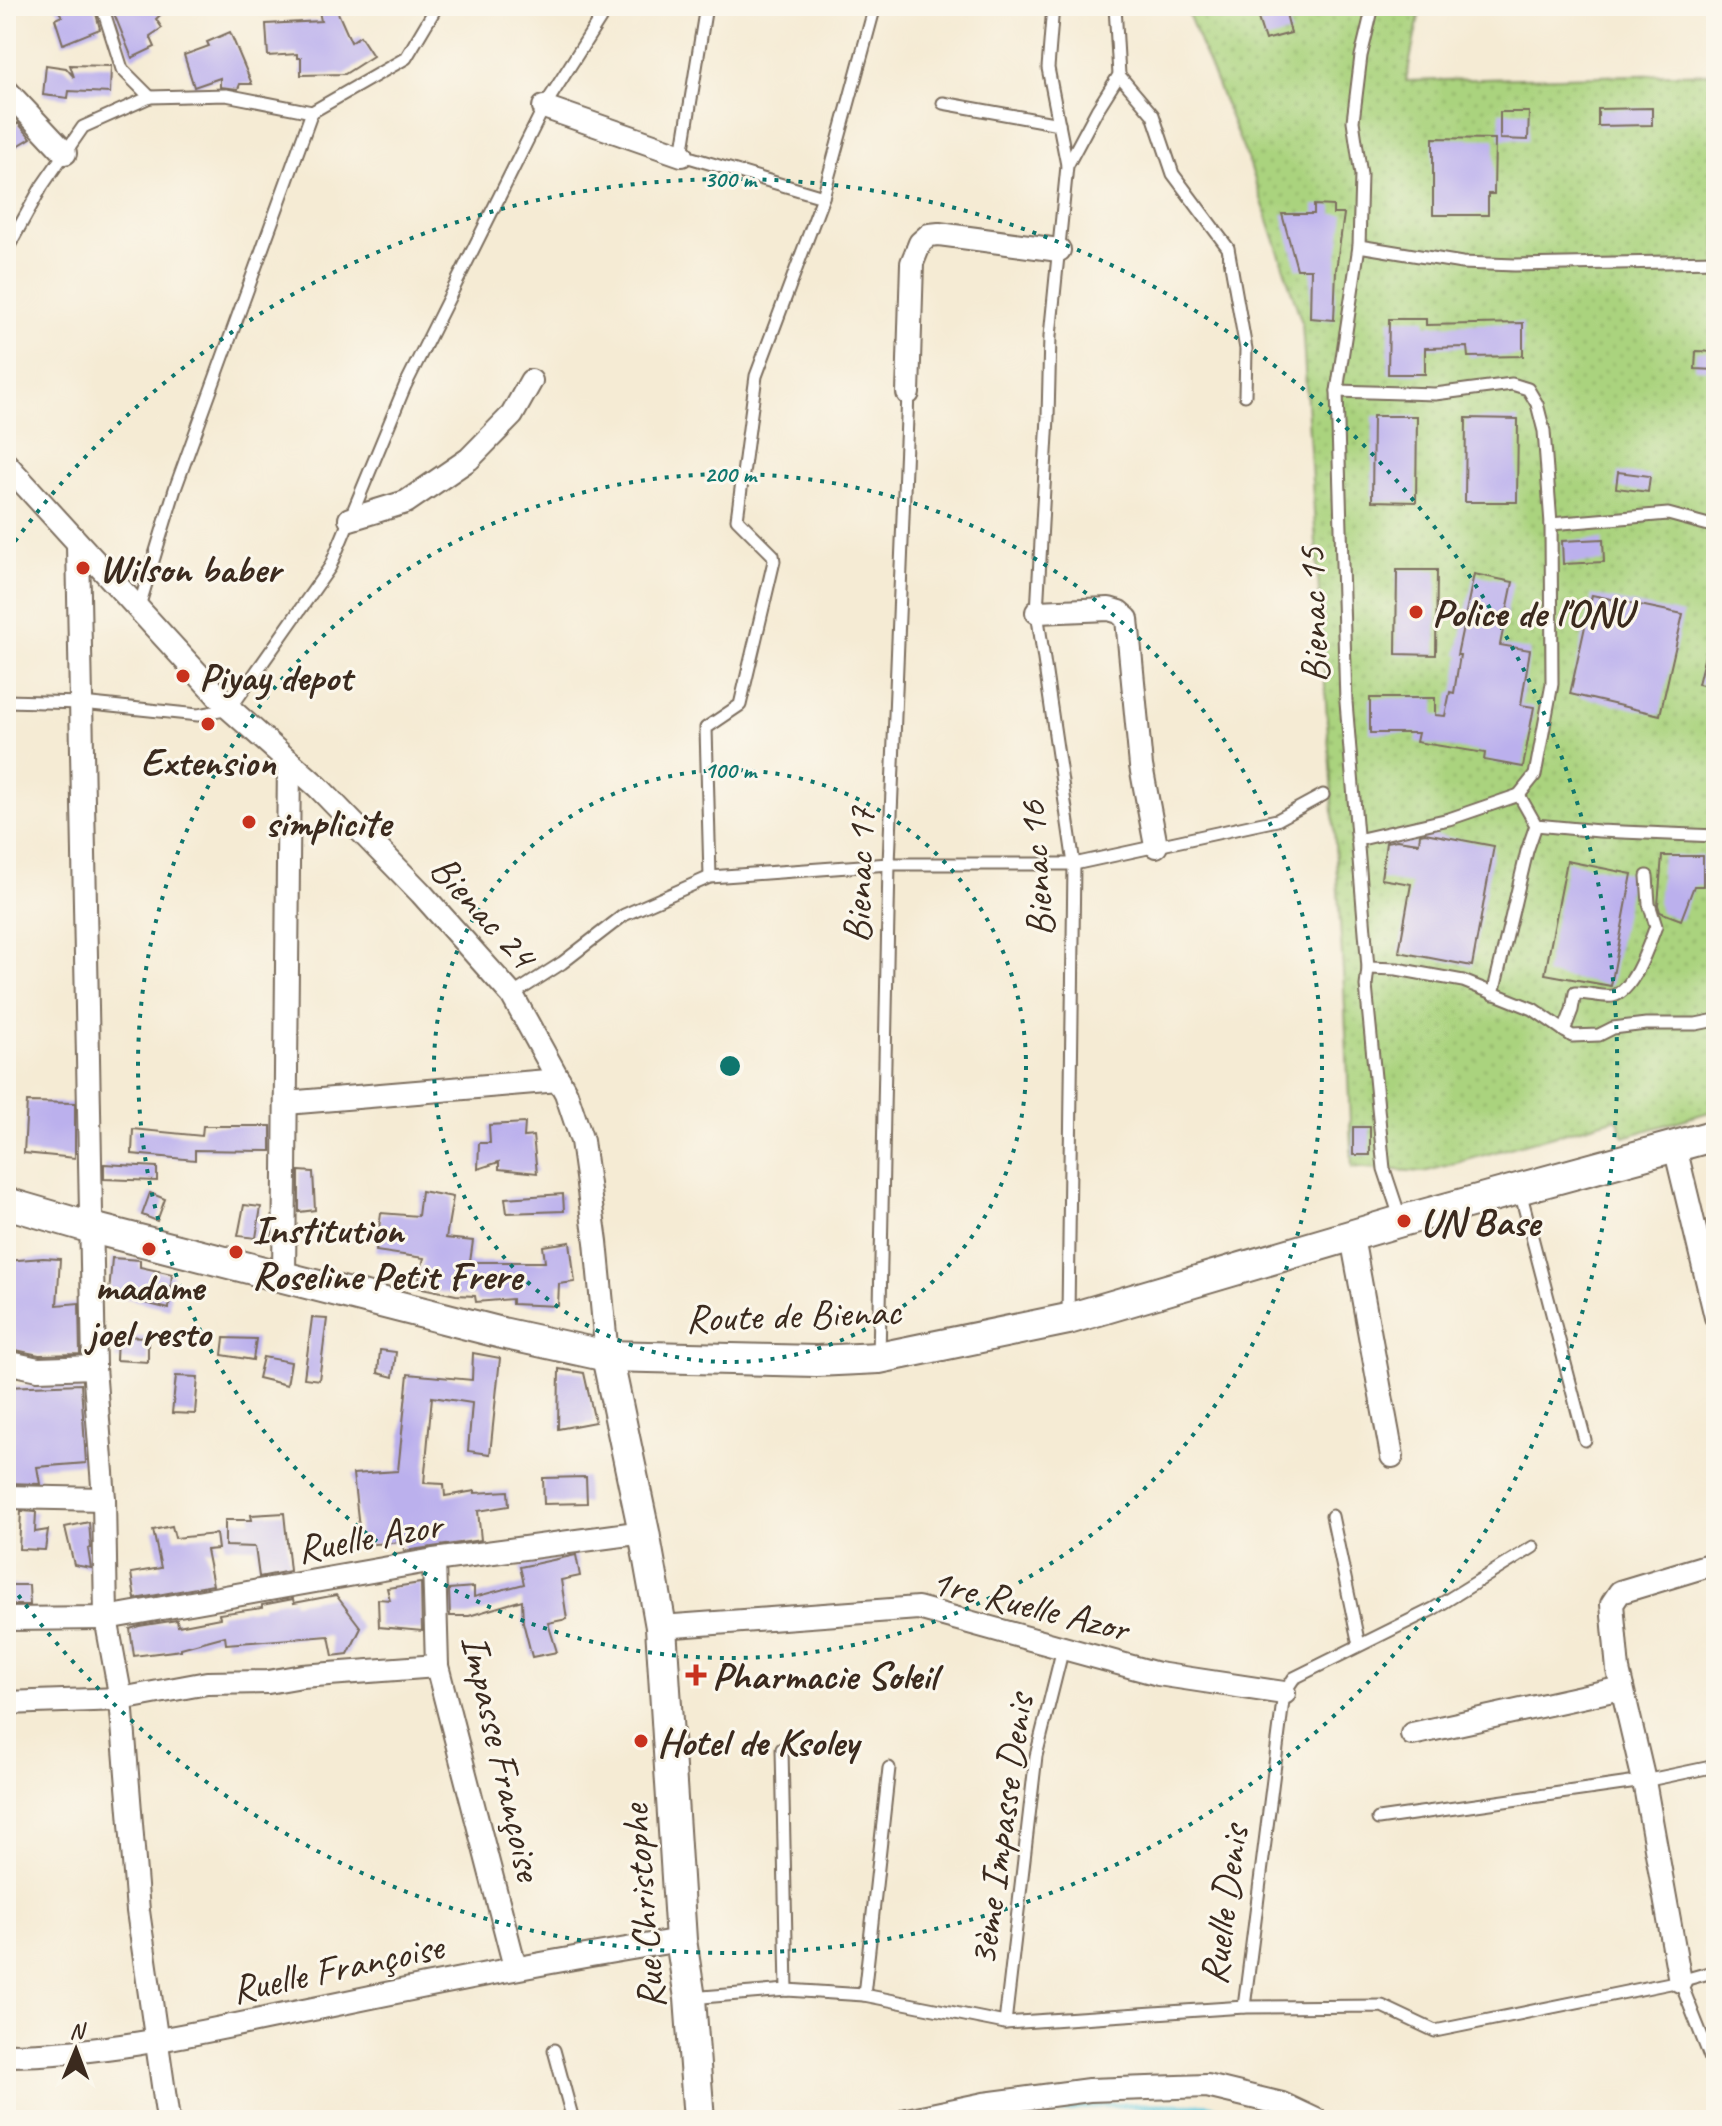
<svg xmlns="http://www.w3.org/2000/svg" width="1722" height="2126" viewBox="0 0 1722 2126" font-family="Caveat,sans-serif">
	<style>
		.grass { fill: url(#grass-dots); stroke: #727e4e; stroke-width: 2 }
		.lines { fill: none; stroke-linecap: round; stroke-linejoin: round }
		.stream { stroke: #60c8dd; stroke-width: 6 }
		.building { fill: #bbb0ed }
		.lane-casing { stroke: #7c6e5e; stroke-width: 15 }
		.street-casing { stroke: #7c6e5e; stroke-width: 26 }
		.secondary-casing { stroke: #7c6e5e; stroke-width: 34 }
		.lane { stroke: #fff; stroke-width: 11 }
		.street { stroke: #fff; stroke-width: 22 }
		.secondary { stroke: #fff; stroke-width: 30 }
		.ring { fill: none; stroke: #0f766e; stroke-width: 4; stroke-dasharray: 4 8 }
		.poi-dot { fill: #c8321e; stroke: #fbf7ec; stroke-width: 3 }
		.labels { text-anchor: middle; stroke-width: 6; stroke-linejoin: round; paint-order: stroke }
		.poi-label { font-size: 40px; font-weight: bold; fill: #3b2a1e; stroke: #fbf7ec; text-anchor: start }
		.street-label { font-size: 40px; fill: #3b2a1e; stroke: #fbf7ec }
		.centre { fill: #0f766e; stroke: #fbf7ec; stroke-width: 4 }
		.ring-label { font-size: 24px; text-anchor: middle; font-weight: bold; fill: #0f766e; stroke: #fbf7ec; stroke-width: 6; stroke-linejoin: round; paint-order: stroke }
	</style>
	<defs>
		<pattern id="grass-dots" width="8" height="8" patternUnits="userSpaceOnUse" patternTransform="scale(2)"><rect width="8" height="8" fill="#aad37e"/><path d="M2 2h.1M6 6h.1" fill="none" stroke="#93b56c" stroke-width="1.8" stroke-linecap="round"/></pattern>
	</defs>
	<rect width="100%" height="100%" fill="#fbf7ec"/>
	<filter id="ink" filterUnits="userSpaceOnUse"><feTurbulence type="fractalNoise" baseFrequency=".0125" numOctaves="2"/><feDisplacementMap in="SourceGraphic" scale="16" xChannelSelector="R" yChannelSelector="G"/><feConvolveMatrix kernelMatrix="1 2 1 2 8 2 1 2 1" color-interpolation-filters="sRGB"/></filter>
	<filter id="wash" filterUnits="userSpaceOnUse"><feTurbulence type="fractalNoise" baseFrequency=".006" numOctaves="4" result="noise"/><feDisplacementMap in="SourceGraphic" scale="32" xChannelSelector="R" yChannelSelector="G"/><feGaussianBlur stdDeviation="1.8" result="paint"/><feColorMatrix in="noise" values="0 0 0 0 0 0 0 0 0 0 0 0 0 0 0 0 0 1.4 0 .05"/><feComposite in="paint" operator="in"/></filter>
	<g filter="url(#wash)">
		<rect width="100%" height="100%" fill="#f5ebd4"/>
		<!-- grass -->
		<polygon class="grass" points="1185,6 1421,6 1406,81 1716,73 1716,1110 1624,1137 1617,1118 1424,1172 1352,1167 1344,987 1302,323 1251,168"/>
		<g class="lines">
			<!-- stream -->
			<polyline class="stream" points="984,2120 1103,2105 1208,2106 1256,2120"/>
		</g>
		<g id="blocks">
			<!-- building -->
			<g class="building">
				<polygon points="55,6 94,6 100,29 63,44 55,19 62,16"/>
				<polygon points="111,6 170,6 156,19 162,28 150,36 155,47 132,58"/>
				<polygon points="318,6 335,6 351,42 360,36 373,56 345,74 301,75 301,58 297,58 297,54 268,56 266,24 321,21"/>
				<polygon points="1254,6 1284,6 1291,33 1265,40"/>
				<polygon points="230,32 252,84 240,84 238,89 220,87 220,78 194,87 184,55 209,46 207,42"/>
				<polygon points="46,65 66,68 74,77 70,65 111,66 110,93 69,91 68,98 43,95"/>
				<polygon points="1652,108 1652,125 1598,126 1598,109"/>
				<polygon points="1500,112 1529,112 1528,140 1500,139"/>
				<polygon points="18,123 31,138 11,150 6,135"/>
				<polygon points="1433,138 1495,139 1494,194 1488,194 1488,215 1433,215"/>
				<polygon points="1314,205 1333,206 1333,214 1344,214 1336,270 1334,320 1310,318 1311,269 1297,269 1282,214 1314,214"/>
				<polygon points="1389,319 1426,319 1426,325 1523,323 1523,356 1468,357 1467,347 1425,348 1425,374 1388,374"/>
				<polygon points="1696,351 1716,352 1716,370 1695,369"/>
				<polygon points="1373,416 1417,416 1416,502 1372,501"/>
				<polygon points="1466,418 1518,419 1517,502 1465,502"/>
				<polygon points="1618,472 1650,476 1648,492 1616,488"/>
				<polygon points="1603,539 1604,562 1563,564 1562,541"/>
				<polygon points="1397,570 1437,570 1436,655 1396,654"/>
				<polygon points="1474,574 1513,582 1500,645 1530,650 1521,705 1534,707 1523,767 1484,760 1485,753 1416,742 1418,733 1370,733 1370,698 1435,698 1435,715 1445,716 1450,692 1454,693 1460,655 1457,655"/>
				<polygon points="1592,595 1683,614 1660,715 1570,694"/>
				<polygon points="1710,635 1716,636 1716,688 1698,684"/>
				<polygon points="1425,833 1494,846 1472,966 1399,952 1411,884 1381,879 1386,842 1397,840 1419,843 1420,834"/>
				<polygon points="1662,856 1703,856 1703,886 1694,886 1681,920 1660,912 1658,905"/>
				<polygon points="1567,861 1632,874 1611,986 1545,974"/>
				<polygon points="27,1102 75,1103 75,1158 24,1153"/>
				<polygon points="525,1123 524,1137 533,1136 537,1173 499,1169 499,1162 478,1169 479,1143 490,1143 489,1125"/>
				<polygon points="203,1126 271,1126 271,1151 195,1150 195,1160 132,1154 133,1129 202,1136"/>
				<rect x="1353" y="1127" width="17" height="28"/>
				<polygon points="104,1164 157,1167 157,1181 104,1179"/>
				<polygon points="299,1171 313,1172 315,1210 299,1212"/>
				<polygon points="421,1191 453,1197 446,1238 473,1241 470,1262 545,1262 543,1246 570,1242 575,1282 559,1284 558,1306 512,1304 512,1299 476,1302 475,1296 456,1295 417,1287 424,1258 376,1251 381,1213 418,1216"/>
				<polygon points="150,1193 165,1199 157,1221 142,1215"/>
				<polygon points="563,1194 564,1211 507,1213 505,1198"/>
				<polygon points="244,1205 261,1207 256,1238 238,1236"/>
				<polygon points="43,1258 60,1259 57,1305 79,1303 80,1354 39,1355 6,1348 6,1261"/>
				<polygon points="112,1258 140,1260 140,1267 172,1274 169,1309 109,1294"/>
				<polygon points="312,1318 327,1319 319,1380 304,1378"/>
				<polygon points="117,1336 148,1337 148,1362 116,1360"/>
				<polygon points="224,1338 256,1339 253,1360 222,1355"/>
				<polygon points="380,1350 396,1352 393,1377 378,1373"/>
				<polygon points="473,1353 500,1358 490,1454 468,1451 472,1403 432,1397 424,1483 444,1484 445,1496 475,1491 475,1493 508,1491 509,1506 478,1511 481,1540 404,1551 403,1542 361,1545 353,1474 398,1471 408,1374 472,1380"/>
				<polygon points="263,1357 291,1362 287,1385 258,1378"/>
				<polygon points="559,1369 584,1373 595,1422 558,1429"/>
				<polygon points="176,1376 198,1377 195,1414 172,1413"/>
				<polygon points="81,1384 86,1463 37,1467 40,1484 6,1483 6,1472 9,1471 6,1448 6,1387"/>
				<polygon points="586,1477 587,1503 544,1504 543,1478"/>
				<polygon points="21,1511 36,1512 35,1532 48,1530 45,1550 19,1549"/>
				<polygon points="284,1513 290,1571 259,1577 255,1547 225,1546 225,1520 252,1520 251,1515"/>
				<polygon points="89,1522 91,1548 88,1549 91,1568 74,1565 65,1527"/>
				<polygon points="172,1526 175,1538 216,1534 218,1549 206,1550 213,1585 135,1599 131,1573 161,1568 153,1530"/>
				<polygon points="576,1555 580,1576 561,1580 567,1619 548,1623 557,1652 532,1657 523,1622 522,1600 469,1616 450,1616 449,1589 474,1587 474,1597 524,1584 520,1567"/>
				<polygon points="421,1583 422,1631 379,1627 378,1599 390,1600 387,1588"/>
				<polygon points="6,1585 29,1585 30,1605 6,1605"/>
				<polygon points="336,1595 361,1628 348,1654 333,1656 329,1636 226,1644 225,1636 181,1648 181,1650 134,1656 130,1629 139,1626 177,1620 178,1626 220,1618 219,1614 262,1608 262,1605 293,1599 294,1603"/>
			</g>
		</g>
	</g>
	<g filter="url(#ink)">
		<use href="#blocks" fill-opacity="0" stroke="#7c6e5e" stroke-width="2"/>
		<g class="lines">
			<defs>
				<g id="lane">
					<polyline points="706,6 682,155 823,197"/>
					<polyline points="1053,6 1048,68 1067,165"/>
					<polyline points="1373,6 1361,56 1353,121 1361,175 1359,246 1337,391 1346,702 1368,968 1366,986 1384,1169 1401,1220"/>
					<polyline points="1119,75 1153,115 1173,174 1228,248 1246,349 1245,395"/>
					<polyline points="150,97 226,95 312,112 406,58 437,6"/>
					<polyline points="943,103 1059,124"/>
					<polyline points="1359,246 1462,263 1515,265 1716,261"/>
					<polyline points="6,251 42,186 83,127 150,97 122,69 102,6"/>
					<polyline points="1337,391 1435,394 1512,384 1528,389 1537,404 1544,431 1551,524 1552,684 1535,775 1519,795"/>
					<polyline points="1551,524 1668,514 1716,527"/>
					<polyline points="138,610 175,489 312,112"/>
					<polyline points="6,701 82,703 198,715 230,709 330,567 405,386 544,107 608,6"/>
					<polyline points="1357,840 1449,819 1519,795 1536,825 1599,831 1716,836"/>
					<polyline points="710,877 706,728 740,705 774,561 773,555 737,519 756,376 823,197 875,6"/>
					<polyline points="1368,968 1397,969 1463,981 1533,1009 1572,1036 1599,1035 1613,1028 1646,1024 1696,1024 1716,1020"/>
					<polyline points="1493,994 1527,851 1536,825"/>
					<polyline points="512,995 562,963 624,915 710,877 889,864 1074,864 1277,820 1323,795"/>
					<path d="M1564,1031l8,-21 3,-17c11,-1 28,5 38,3 21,-5 36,-52 43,-70l-7,-22 -2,-28"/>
					<polyline points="1520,1191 1585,1440"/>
					<polyline points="1068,1315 1074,864 1037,612 1048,417 1050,336 1067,166 1097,110 1119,75 1115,6"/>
					<polyline points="879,1358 889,864 908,393"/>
					<polyline points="1332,1516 1359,1645"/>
					<polyline points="782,1749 787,1990"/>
					<polyline points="1378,1819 1644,1781 1716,1766"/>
					<polyline points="1680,1981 1716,2072"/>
					<polyline points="864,1995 889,1768"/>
					<polyline points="690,1998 787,1990 864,1995 1005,2023 1244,2007 1284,1693 1294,1678 1433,1609 1533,1547"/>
					<polyline points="1244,2007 1382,2006 1435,2031 1680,1981 1716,1971"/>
					<polyline points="1005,2023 1036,1756 1063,1648"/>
					<polyline points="554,2050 573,2120"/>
				</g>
				<g id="street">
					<polyline points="6,90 65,153"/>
					<polyline points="544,107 682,155"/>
					<polyline points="908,393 912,263 920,243 929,235 939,234 1059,250"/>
					<polyline points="6,464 230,709 318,787 421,893 512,995 566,1093 582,1141 596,1242 607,1356"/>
					<polyline points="350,519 406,502 469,459 512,415 531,381"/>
					<polyline points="78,545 94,1367 104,1499 106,1618 121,1699 138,1911 168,2120"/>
					<polyline points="1037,612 1109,609 1119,612 1127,619 1141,766 1156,846"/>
					<polyline points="286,1103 559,1080"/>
					<polyline points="1675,1147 1716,1317"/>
					<polyline points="1352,1237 1392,1456"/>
					<polyline points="284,1277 289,761"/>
					<polyline points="6,1362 38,1369 94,1367"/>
					<polyline points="6,1497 104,1499"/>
					<polyline points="434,1560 437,1666 515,1967"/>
					<polyline points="6,1619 106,1618 434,1560 644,1532"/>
					<polyline points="661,1627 918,1608 1158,1674 1284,1693"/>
					<polyline points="6,1703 121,1699 207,1683 268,1682 302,1676 437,1666"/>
					<polyline points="1412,1734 1622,1688"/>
					<polyline points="1680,1981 1644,1781 1618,1670 1612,1604 1620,1592 1716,1563"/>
					<path d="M6,2055c107,0 213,-27 317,-48 119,-25 238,-48 358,-67"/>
					<polyline points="907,2120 984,2104 1089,2090 1207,2086 1282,2104 1316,2120"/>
				</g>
				<g id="secondary">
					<polyline points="6,1203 92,1228 502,1333 607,1356 816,1361 879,1358 1068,1319 1401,1221 1716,1135"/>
					<polyline points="607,1356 644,1532 661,1627 681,1940 690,1998 699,2120"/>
				</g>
			</defs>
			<!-- lane casing -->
			<use href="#lane" class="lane-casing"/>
			<!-- street casing -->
			<use href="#street" class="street-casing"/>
			<!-- secondary casing -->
			<use href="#secondary" class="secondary-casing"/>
			<!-- lane -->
			<use href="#lane" class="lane"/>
			<!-- street -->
			<use href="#street" class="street"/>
			<!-- secondary -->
			<use href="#secondary" class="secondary"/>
		</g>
	</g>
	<!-- distance rings -->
	<g class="ring">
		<circle cx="730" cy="1066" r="296"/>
		<circle cx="730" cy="1066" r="592"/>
		<path d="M8 551A887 887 0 1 1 8 1581"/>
	</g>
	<!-- markers -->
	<g class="poi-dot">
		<circle cx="83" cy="568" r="8"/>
		<circle cx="1416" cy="612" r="8"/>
		<circle cx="183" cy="676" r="8"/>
		<circle cx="208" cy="724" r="8"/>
		<circle cx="249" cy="822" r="8"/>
		<circle cx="1404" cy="1221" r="8"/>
		<circle cx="149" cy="1249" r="8"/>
		<circle cx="236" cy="1252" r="8"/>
		<path d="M692 1663h8v8h8v8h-8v8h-8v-8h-8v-8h8z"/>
		<circle cx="641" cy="1741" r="8"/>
	</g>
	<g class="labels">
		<!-- poi labels -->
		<g class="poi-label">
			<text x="99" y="582">Wilson baber</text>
			<text x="1432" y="626">Police de l'ONU</text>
			<text x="199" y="690">Piyay depot</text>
			<text x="208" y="775" text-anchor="middle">Extension</text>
			<text x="265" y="836">simplicite</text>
			<text x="1420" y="1235">UN Base</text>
			<text x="252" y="1243">Institution<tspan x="252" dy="46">Roseline Petit Frere</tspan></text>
			<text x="149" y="1300" text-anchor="middle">madame<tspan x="149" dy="46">joel resto</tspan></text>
			<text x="712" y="1689">Pharmacie Soleil</text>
			<text x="657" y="1755">Hotel de Ksoley</text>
		</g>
		<!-- street labels -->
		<g class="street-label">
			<text transform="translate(1312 615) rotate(-92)" y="14">Bienac 15</text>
			<text transform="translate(1035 869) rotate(-94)" y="14">Bienac 16</text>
			<text transform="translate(858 875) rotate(-88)" y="14">Bienac 17</text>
			<text transform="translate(484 911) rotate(48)" y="14">Bienac 24</text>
			<text transform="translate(793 1314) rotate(-2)" y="14">Route de Bienac</text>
			<text transform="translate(369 1536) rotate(-10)" y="14">Ruelle Azor</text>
			<text transform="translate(1030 1604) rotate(14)" y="14">1re Ruelle Azor</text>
			<text transform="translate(503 1757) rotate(77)" y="14">Impasse Françoise</text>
			<text transform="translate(1000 1830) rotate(-82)" y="14">3ème Impasse Denis</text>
			<text transform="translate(1223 1905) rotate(-82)" y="14">Ruelle Denis</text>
			<text transform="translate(642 1907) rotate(-95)" y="14">Rue Christophe</text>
			<text transform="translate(337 1967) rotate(-12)" y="14">Ruelle Françoise</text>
		</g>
	</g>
	<circle cx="730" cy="1066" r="12" class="centre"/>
	<g class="ring-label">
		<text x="730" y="187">300 m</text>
		<text x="730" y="482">200 m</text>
		<text x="730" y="778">100 m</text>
	</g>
	<!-- margin -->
	<rect width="1722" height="2126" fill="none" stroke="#fbf7ec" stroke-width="32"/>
	<!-- north arrow -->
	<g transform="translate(76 2050) rotate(1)" stroke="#fbf7ec" stroke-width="6" paint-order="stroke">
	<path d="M0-6L14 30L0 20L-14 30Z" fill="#3b2a1e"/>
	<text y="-12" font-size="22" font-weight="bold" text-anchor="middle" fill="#3b2a1e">N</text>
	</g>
</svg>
